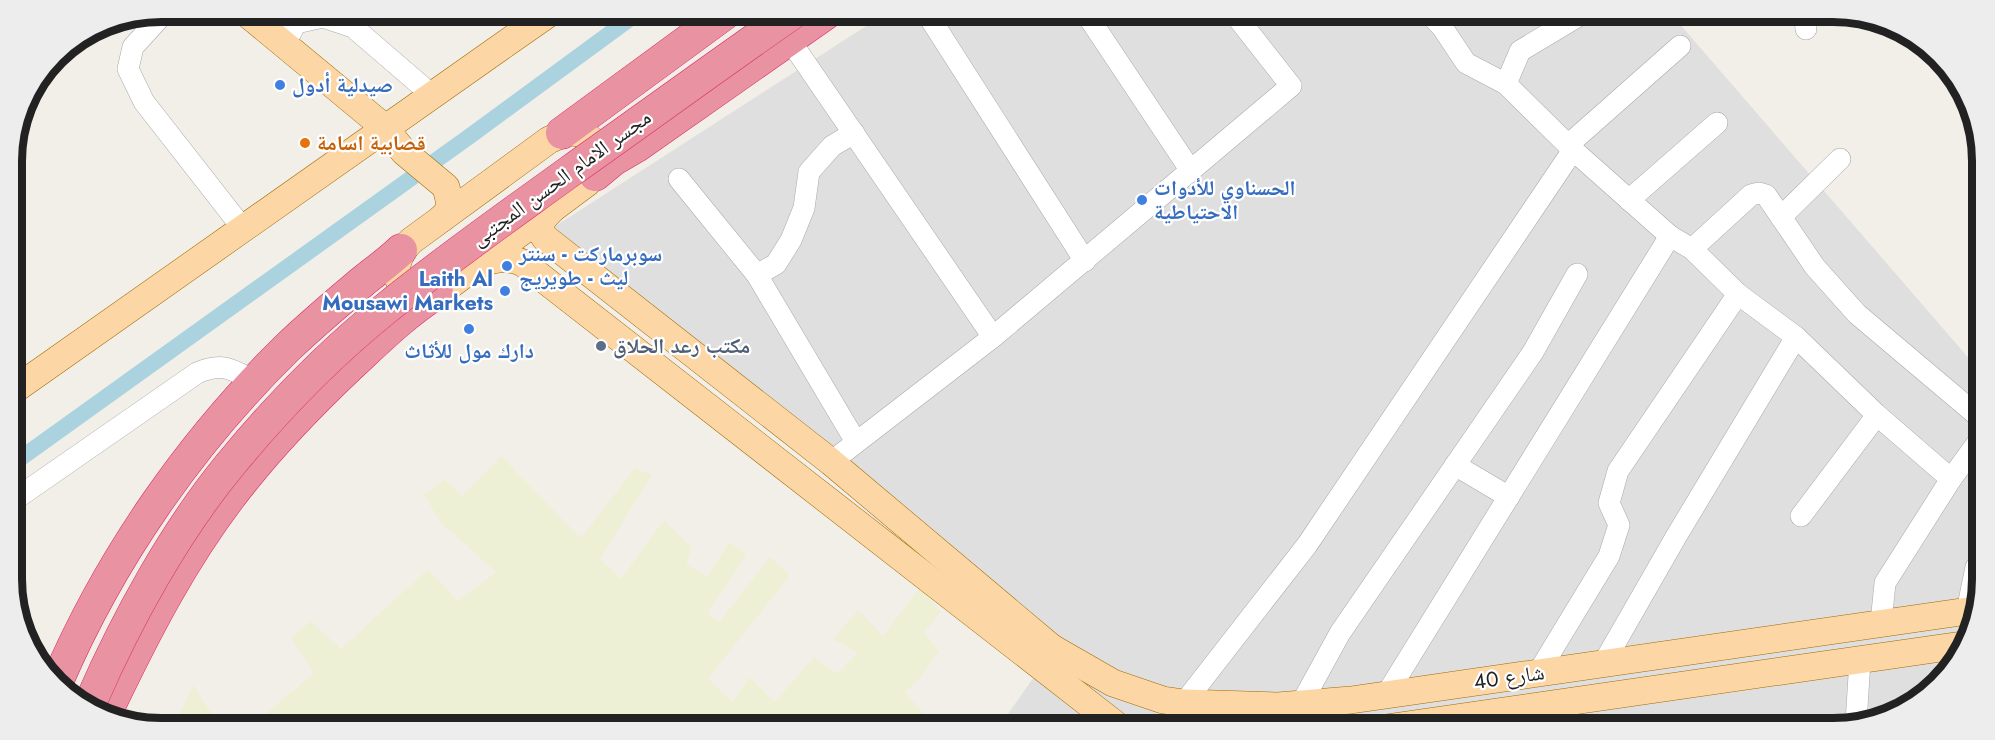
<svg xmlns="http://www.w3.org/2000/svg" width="1995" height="740" viewBox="0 0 1995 740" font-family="Jost,'Noto Naskh Arabic',sans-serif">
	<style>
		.residential { fill: #e0dfdf }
		.farmland { fill: #eef0d5 }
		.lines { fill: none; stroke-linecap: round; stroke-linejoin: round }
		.canal { stroke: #aad3df; stroke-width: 16 }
		.minor-casing { stroke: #a9a9a9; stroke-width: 22 }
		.major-casing { stroke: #a06b00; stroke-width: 28 }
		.highway-casing { stroke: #dc2a67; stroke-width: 33 }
		.minor { stroke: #fff; stroke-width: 21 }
		.major { stroke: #fcd6a4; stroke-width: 27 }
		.highway { stroke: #e892a2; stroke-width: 32 }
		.highway-bridge-casing { stroke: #dc2a67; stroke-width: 33; stroke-linecap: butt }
		.highway-bridge { stroke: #e892a2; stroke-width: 32 }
		.shop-dot { fill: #3f7fe0; stroke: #fff; stroke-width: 2 }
		.food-dot { fill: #e8710a; stroke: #fff; stroke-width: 2 }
		.service-dot { fill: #5c6f8a; stroke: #fff; stroke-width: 2 }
		.labels { text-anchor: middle; stroke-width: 4.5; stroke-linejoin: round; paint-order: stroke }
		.shop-label { font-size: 21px; font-weight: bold; fill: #366cbe; stroke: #fff; text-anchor: start }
		.food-label { font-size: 21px; font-weight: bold; fill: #c56008; stroke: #fff; text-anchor: start }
		.street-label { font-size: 21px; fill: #222; stroke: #fff }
		.service-label { font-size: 21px; font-weight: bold; fill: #4e5e75; stroke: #fff; text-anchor: start }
		.rim { fill: none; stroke: #222; stroke-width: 8 }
	</style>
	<rect width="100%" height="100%" fill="#f2efe9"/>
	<!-- residential -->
	<polygon class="residential" points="888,12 1667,12 1671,14 1979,370 1975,626 1925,697 1843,728 998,728 1053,650 554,227"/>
	<!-- farmland -->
	<g class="farmland">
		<polygon points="501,456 581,538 635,468 652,475 600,559 621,579 664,520 692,548 686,564 707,577 729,542 747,554 707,614 720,621 770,557 790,575 708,679 733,702 749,677 775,702 814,657 837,674 858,653 833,639 858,610 883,636 920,587 941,612 924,633 939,651 921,676 905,692 924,714 911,725 913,728 249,728 314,673 291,638 311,621 341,649 428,569 458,601 496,572 441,523 424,495 444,479 462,496"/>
		<polygon points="193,685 221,728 174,728"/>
	</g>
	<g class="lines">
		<!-- canal -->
		<polyline class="canal" points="14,463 470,136 639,12"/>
		<defs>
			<g id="minor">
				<polyline points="165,12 133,47 128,69 144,102 244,230"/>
				<polyline points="926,12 1085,261"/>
				<polyline points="1085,12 1191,171"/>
				<polyline points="1428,12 1442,27 1466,63 1506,84 1573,150 1670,236 1692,249 1738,294 1796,337 1877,415 1951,479"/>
				<polyline points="1804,12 1806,29"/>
				<polyline points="789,39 993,337"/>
				<polyline points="285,44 296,23 323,17 353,27 432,95"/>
				<polyline points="1506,84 1520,51 1585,12"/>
				<polyline points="1568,145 1680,46"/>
				<polyline points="1840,159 1781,217 1815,267 1857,314 1978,416"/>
				<polyline points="679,179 757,275 856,442"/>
				<polyline points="1629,200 1717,123"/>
				<polyline points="1692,249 1751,195 1759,193 1766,195 1781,217"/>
				<polyline points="757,275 776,264 791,240 804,208 809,172 832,146 854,133"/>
				<polyline points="831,462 993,337 1291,86 1233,12"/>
				<polyline points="1455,465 1509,497"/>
				<path d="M14,500l183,-127c26,-11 34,-4 57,8"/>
				<polyline points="1801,516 1877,415"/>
				<polyline points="1967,611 1976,567"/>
				<polyline points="1881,623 1885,583 1951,479 1978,442"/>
				<polyline points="1603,664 1677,535 1796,337"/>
				<polyline points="1538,673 1609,556 1619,525 1609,503 1618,471 1738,294"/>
				<polyline points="1386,695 1670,236"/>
				<polyline points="1184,703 1307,545 1573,150"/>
				<polyline points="1557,703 1561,728"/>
				<polyline points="1301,704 1340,633 1533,352 1577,274"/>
				<polyline points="1856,723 1860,660"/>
				<polyline points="710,725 714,728"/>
			</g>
			<g id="major">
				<polyline points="245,12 384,127 404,152 446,187 450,204 447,213 441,219"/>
				<path d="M567,132c32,-1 42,29 20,51l-142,106c-39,20 -66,-17 -34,-48l138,-101z"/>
				<polyline points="553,208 541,221 541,232 545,238 831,462 1052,648 1064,661"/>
				<path d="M473,267c19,-8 31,-12 50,-4l597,465"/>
				<path d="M14,390c179,-125 357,-253 537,-378"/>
				<polyline points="1052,648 1113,683 1163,700 1184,703 1278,706 1351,700 1975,610"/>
				<polyline points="1386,728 1962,645"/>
			</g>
			<g id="highway">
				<polyline points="562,133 727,12"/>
				<polyline points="595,175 613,160 637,146 828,12"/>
				<path d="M57,682c53,-124 134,-240 230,-334 24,-23 50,-45 75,-66 13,-11 27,-20 39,-32"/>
				<path d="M105,715c39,-82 81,-165 139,-236 32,-40 68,-77 106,-113 27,-25 55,-53 87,-73"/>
			</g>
		</defs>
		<!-- minor casing -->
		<use href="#minor" class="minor-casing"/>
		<!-- major casing -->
		<use href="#major" class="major-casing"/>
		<!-- highway casing -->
		<use href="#highway" class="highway-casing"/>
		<!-- minor -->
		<use href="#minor" class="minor"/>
		<!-- major -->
		<use href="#major" class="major"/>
		<!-- highway -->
		<use href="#highway" class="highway"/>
		<defs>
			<path id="highway-bridge" d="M92,699c34,-78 82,-166 137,-233 46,-56 98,-110 155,-156 60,-49 123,-93 185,-138 75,-53 150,-108 225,-160"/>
		</defs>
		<!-- highway-bridge casing -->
		<use href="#highway-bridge" class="highway-bridge-casing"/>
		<!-- highway-bridge -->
		<use href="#highway-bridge" class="highway-bridge"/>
	</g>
	<!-- markers -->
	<g class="shop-dot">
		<circle cx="280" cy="85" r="6"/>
		<circle cx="1142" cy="200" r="6"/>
		<circle cx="507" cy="266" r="6"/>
		<circle cx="505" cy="291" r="6"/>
		<circle cx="469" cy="329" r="6"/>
	</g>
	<circle class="food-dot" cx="305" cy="143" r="6"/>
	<circle class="service-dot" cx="601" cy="346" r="6"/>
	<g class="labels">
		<!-- shop labels -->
		<g class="shop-label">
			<text x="292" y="92">صيدلية أدول</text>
			<text x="1154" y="195">الحسناوي للأدوات<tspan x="1154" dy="24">الاحتياطية</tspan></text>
			<text x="519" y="261">سوبرماركت - سنتر<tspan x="519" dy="24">ليث - طويريج</tspan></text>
			<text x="493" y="286" text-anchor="end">Laith Al<tspan x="493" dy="24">Mousawi Markets</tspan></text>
			<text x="469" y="358" text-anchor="middle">دارك مول للأثاث</text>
		</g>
		<!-- food labels -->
		<g class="food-label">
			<text x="317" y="150">قصابية اسامة</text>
		</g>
		<!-- street labels -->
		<g class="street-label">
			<text transform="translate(561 178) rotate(-36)" y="7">مجسر الامام الحسن المجتبى</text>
			<text transform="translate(1509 677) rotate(-8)" y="7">شارع 40</text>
		</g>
		<!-- service labels -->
		<g class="service-label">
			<text x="613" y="353">مكتب رعد الحلاق</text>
		</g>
	</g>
	<!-- crop -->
	<path d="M0 0H1995V740H0ZM161 22H1833A139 139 0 0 1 1972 161V579A139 139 0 0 1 1833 718H161A139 139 0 0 1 22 579V161A139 139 0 0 1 161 22Z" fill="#ededed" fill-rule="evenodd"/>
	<path class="rim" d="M161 22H1833A139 139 0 0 1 1972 161V579A139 139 0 0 1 1833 718H161A139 139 0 0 1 22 579V161A139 139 0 0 1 161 22Z"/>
</svg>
